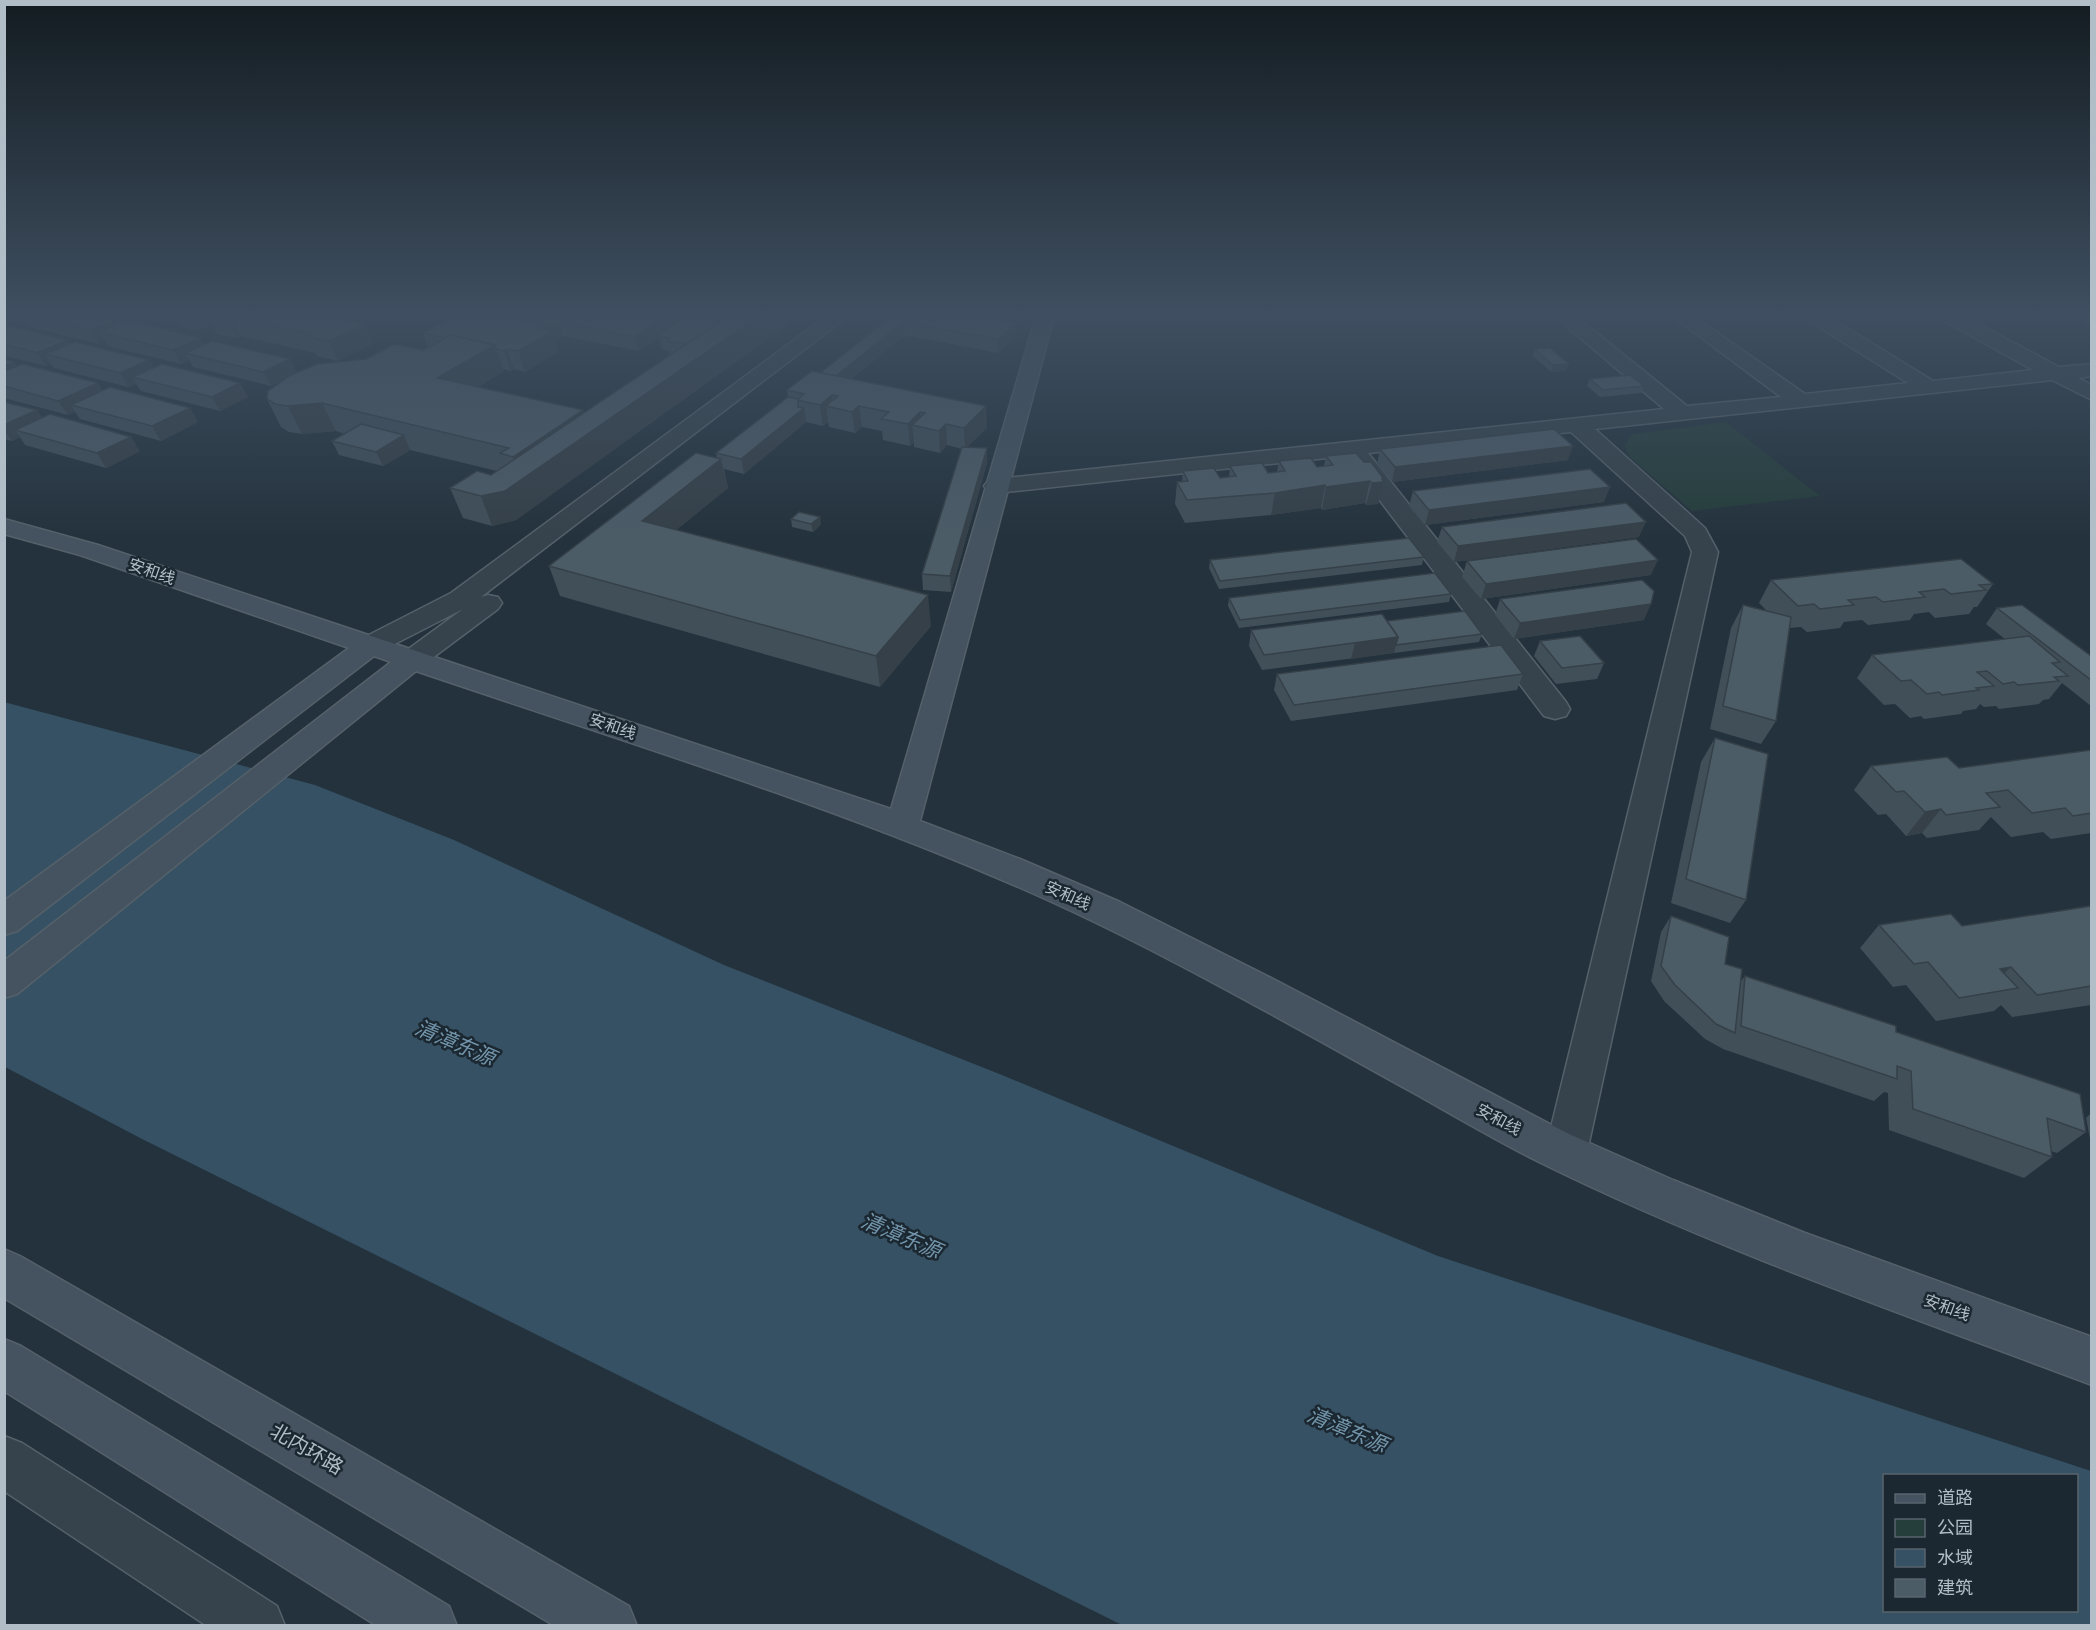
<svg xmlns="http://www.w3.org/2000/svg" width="2096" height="1630" viewBox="0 0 2096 1630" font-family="Signika,'Noto Sans SC',sans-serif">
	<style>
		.green { fill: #253d3b }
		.water { fill: #365163; fill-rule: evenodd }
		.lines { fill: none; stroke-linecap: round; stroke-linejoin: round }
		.street-casing { stroke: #55616a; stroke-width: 3 }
		.secondary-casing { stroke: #55616a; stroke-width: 3 }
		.street { fill: #36434c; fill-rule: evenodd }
		.secondary { fill: #44535f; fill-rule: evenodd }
		.wall { fill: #414f59; fill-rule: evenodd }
		.shaded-wall { fill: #354048 }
		.building { fill: #4c5c67; stroke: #354048; stroke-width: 1.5 }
		.labels { text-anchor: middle; stroke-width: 5; stroke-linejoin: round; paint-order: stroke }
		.street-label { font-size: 16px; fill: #b2bec7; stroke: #1c2831 }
		.near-street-label { font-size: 20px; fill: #b2bec7; stroke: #1c2831 }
		.near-water-label { font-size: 21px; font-style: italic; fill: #7295ab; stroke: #1c2831 }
	</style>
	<rect width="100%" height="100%" fill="#23323c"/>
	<!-- green -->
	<polygon class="green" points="1726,422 1820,496 1692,511 1630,457 1624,445 1633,434"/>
	<!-- water -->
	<path class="water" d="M4,702l311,83 139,55 270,125 278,110 436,181 653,215v154h-969l-980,-486 -137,-72zM1884,1476h192v134h-192z"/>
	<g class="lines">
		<defs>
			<g id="street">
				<polygon points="831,313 852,313 481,597 488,595 498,597 502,603 498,609 423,665 413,668 403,665 399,659 403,653 463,609 381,651 371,654 361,651 357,645 361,639 451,593"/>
				<polygon points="1551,313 1572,313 1687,406 1781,397 1668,313 1689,313 1805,394 1908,383 1803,317 1801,313 1823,313 1933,381 2033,370 1937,317 1935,313 1958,313 2059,367 2092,364 2092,376 2078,378 2092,385 2092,400 2052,380 1595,429 1705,528 1718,552 1587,1152 1581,1166 1566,1172 1551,1166 1545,1152 1692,552 1685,536 1571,432 1368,453 1566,702 1570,709 1566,716 1555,719 1544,716 1346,456 996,493 988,491 984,486 988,481 996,479 1664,409"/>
				<polygon points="2076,313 2092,313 2092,322 2078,317"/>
				<polygon points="4,1436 22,1443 277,1606 285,1626 207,1626 4,1491"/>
			</g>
			<g id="secondary">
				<path d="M1037,313h18l-135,508 100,38 100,43 159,80 288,151 106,47 132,53 287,104v48c-186,-70 -375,-135 -553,-223 -44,-22 -86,-47 -129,-71 -136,-75 -272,-154 -415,-214 -188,-80 -385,-140 -579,-206l-399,323 -13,4v-37l387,-299 -17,-6 -357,275 -13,4v-34l345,-253 -269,-93 -76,-21v-15l94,26 793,264z"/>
				<polygon points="4,1249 20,1256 629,1606 637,1626 555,1626 4,1298"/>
				<polygon points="4,1339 21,1346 449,1606 457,1626 377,1626 4,1391"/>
			</g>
		</defs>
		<!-- street casing -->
		<use href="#street" class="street-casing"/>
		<!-- secondary casing -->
		<use href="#secondary" class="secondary-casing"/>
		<!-- street -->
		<use href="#street" class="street"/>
		<!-- secondary -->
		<use href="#secondary" class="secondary"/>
	</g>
	<!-- wall -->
	<g class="wall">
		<path d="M21,313l98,6 2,4 79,15 4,6 86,15 7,14 69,-14 57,-9 5,-2 -5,-15 39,-20 206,3 3,11 49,-6 12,-7 -4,-1h76l-288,207 -24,6 -29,-8 -13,-30 41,-13 6,-4 -87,-21 -27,16 -44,-11 -7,-14 13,-7 -9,-3 -34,3 -13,-2 -8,-5 -14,-28 20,-21 -16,8 -78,-19 -4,-7 -8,4 -74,-18 -2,-5 -6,3 -69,-17zM563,336l76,15 20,-13 3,11 7,2 1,3 1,1 -87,58 -106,-26 26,-16 -1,-2 8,2 3,-2 11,3 34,-21 -4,-11z"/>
		<polygon points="139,313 316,313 365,324 373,344 338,361 317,356 315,353 241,336 236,338 217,334 212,324 199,330 179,325 177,322"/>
		<polygon points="983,313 1023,313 1016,319"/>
		<polygon points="888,319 1016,336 998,353 905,335 851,379 987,428 967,447 987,448 987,463 951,592 923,590 922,574 962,449 947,445 940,453 914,447 914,442 910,446 883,440 882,431 862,427 855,433 829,427 828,422 823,426 806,422 744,474 724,469 728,488 676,530 931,626 880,687 560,596 549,566 717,458 716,453 788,397 787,390 820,373"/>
		<polygon points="4,325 69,344 149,360 153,367 240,383 248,397 220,411 141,391 136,384 128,387 54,368 51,364 46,366 4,356"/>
		<polygon points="1535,349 1566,371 1551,372 1533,356"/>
		<polygon points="4,359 17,366 98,383 102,390 190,408 198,422 161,441 80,419 75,412 68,415 4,398"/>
		<polygon points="1590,379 1644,386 1641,393 1600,397 1587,386"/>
		<polygon points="4,402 37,410 42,418 140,451 106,468 25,445 20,437 12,441 4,439"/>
		<polygon points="1380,449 1568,460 1392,482 1377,464"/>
		<polygon points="1326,456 1364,462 1384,479 1378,504 1366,505 1365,503 1322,510 1321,508 1271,515 1185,523 1175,504 1177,482 1182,482 1183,471 1220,478 1229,477 1230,466 1268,473 1277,472 1279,461 1317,467 1324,466"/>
		<polygon points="1413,491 1604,502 1425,525 1409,506"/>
		<polygon points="791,519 821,524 813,532 792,527"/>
		<polygon points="1442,527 1639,537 1454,562 1437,542"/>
		<polygon points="1424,557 1422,565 1219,589 1209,568 1210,560"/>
		<polygon points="1467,561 1651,575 1481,599 1462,577"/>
		<polygon points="1771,580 1993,584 1977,607 1974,607 1969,614 1935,618 1929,612 1914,614 1910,620 1868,625 1862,620 1844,622 1840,628 1807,632 1801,627 1789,628 1776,721 1761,744 1710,729 1731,628 1743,605 1767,611 1759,603"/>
		<polygon points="1451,594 1449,602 1239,628 1228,606 1229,598"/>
		<polygon points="1500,599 1644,620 1514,639 1495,615"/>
		<polygon points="1997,608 2091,656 2091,706 2062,683 2049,699 2043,700 2039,704 1999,709 1996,706 1984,707 1980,704 1976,709 1963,711 1961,714 1924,719 1921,716 1910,718 1895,704 1884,705 1857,678 1872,655 2005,639 1986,624"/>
		<polygon points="1387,621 1482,634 1479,642 1262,670 1249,646 1251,630"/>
		<polygon points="1540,641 1604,663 1597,679 1556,684 1534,656"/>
		<polygon points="1277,674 1523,674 1517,690 1291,721 1274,690"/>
		<polygon points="1715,738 1746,900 1730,923 1671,903 1701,762"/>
		<polygon points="2091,750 2091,833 2051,839 2043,832 2011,837 1991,817 1979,830 1927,838 1922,833 1906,836 1886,814 1878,815 1854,790 1871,766 1959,768"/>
		<polygon points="2091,906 2091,1005 2012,1017 2001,1005 1994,1011 1936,1021 1906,985 1893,987 1860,948 1879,925 1962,926"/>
		<polygon points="1671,916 1725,964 1740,982 1745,976 1896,1032 2086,1132 2057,1153 2051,1151 2052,1157 2024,1178 1889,1130 1888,1093 1884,1092 1874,1101 1723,1049 1705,1039 1664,1001 1651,981 1661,932"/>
		<polygon points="2091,1113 2091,1144 2086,1118"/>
	</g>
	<!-- shaded-wall -->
	<g class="shaded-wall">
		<polygon points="190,313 235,313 230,316 241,336 236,338 225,318 206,314 212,324 199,330"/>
		<polygon points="517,313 558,313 533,328 510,317"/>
		<polygon points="763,313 804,313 516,520 492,526 481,496 522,479 513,457 583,410 590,432"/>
		<polygon points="1016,313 1023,313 1016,319"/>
		<polygon points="668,316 672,330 658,336 659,338 639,351 635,337"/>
		<polygon points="119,319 126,332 99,332 105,341 99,344 91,330"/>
		<polygon points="559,322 563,336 555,340 559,351 525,372 518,351 542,329 549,325"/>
		<polygon points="903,322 905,335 831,395 829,381"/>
		<polygon points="1016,323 1016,336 998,353 998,339"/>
		<polygon points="365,324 373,344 338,361 329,341"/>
		<polygon points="200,338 208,351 185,353 189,360 181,364 173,350"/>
		<polygon points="67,340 75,354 45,354 51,364 46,366 37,353"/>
		<polygon points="495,345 504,371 448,405 437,378"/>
		<polygon points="507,349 514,369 511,371 504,351"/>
		<polygon points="290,359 297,373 271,386 263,372"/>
		<polygon points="149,360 157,374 132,377 136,384 128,387 120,373"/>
		<polygon points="14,362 24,376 4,384 4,366"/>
		<polygon points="1569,364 1566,371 1551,372 1553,365"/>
		<polygon points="98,383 107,397 71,405 75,412 68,415 58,401"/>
		<polygon points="240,383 248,397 220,411 212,397"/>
		<polygon points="832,395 834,408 826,406 828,422 823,426 820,405"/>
		<polygon points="322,403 336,431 302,434 288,406"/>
		<polygon points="859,406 862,427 855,433 852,412"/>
		<polygon points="986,406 987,428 965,449 964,428"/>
		<polygon points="190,408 198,422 161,441 152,426"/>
		<polygon points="804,408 806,422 744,474 741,459"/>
		<polygon points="37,410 47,425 15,430 20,437 12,441 4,430 4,425"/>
		<polygon points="920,412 921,427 912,425 914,442 910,446 908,424"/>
		<polygon points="946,424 947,445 940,453 939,431"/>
		<polygon points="404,435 410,450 383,466 376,452"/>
		<polygon points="131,437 140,451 106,468 97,453"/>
		<polygon points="1573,446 1568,460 1392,482 1395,467"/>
		<polygon points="987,448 987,463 951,592 950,576"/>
		<polygon points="721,459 728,488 650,551 642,521"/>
		<polygon points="1384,479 1378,504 1366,505 1372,483"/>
		<polygon points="1370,481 1365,503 1322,510 1326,487"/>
		<polygon points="1325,485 1321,508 1271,515 1275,493"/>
		<polygon points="1610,487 1604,502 1425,525 1429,510"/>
		<polygon points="820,517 821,524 813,532 811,524"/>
		<polygon points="1646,522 1639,537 1454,562 1458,546"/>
		<polygon points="1658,560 1651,575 1481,599 1486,584"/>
		<polygon points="928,595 931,626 880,687 876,656"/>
		<polygon points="1651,604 1644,620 1514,639 1520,623"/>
		<polygon points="1398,637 1394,653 1351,659 1355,643"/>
		<polygon points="1941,809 1922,833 1906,836 1925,812"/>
		<polygon points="2011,967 1987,990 2000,969"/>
	</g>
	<!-- building -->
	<g class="building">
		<polygon points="21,313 95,313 119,319 91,330"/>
		<polygon points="207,313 316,313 365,324 329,341 307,336 312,334 230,316 225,318 206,314"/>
		<polygon points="462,313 517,313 510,317 549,325 542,329 553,331 518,351 507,349 504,351 496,349 495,345 451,335 446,338 423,333"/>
		<polygon points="531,313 650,313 668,316 635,337 559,322 550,327 549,325 520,319"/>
		<polygon points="733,313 763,313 505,491 481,496 450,488 477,471 491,475"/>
		<polygon points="896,313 962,313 1016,323 998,339 903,322 836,376 820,373"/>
		<polygon points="689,315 720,321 686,344 667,341 670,338 658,336"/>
		<polygon points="127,320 200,338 173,350 99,332"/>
		<polygon points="4,325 67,340 37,353 4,344"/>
		<polygon points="451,335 495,345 437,378 583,410 513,457 500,453 509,448 322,403 288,406 275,404 267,399 268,391 289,376 317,364 366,359 394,344 423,350"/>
		<polygon points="212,341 290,359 263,372 185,353"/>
		<polygon points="75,342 149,360 120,373 45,354"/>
		<polygon points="1550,348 1569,364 1553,365 1535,349"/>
		<polygon points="4,359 14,362 4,366"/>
		<polygon points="23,364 98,383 58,401 4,386 4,371"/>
		<polygon points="162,364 240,383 212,397 132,377"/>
		<polygon points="812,371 986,406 964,428 946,424 939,431 912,425 925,413 920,412 908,424 881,419 889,412 859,406 852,412 826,406 838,396 832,395 820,405 797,400 804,394 787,390"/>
		<polygon points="1630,375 1644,386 1603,390 1590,379"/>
		<polygon points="110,387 190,408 152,426 71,405"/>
		<polygon points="788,397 798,399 798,407 804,408 741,459 716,453"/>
		<polygon points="4,402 37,410 4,425"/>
		<polygon points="50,414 131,437 97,453 15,430"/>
		<polygon points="361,424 404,435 376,452 332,441"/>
		<polygon points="1554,429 1573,446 1395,467 1380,449"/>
		<polygon points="962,447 987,448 950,576 922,574"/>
		<polygon points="696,453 721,459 642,521 928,595 876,656 549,566"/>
		<polygon points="1356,453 1364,462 1371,462 1384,479 1382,479 1384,482 1372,483 1370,481 1326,487 1325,485 1275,493 1187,500 1177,482 1188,481 1183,471 1214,468 1220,478 1236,476 1230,466 1262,463 1268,473 1285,471 1279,461 1311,458 1317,467 1333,465 1326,456"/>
		<polygon points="1590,469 1610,487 1429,510 1413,491"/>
		<polygon points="1626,503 1646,522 1458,546 1442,527"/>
		<polygon points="799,512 820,517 811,524 791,519"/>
		<polygon points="1409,538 1424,557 1220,581 1210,560"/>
		<polygon points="1636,539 1658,560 1486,584 1467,561"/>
		<polygon points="1961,559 1993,584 1979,585 1986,590 1951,594 1944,589 1919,592 1925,597 1883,602 1876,597 1848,600 1854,605 1820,609 1814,604 1798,606 1771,580"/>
		<polygon points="1435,573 1451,594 1240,620 1229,598"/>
		<polygon points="1642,580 1654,591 1651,604 1520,623 1500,599"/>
		<polygon points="1743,605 1791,617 1776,721 1723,706"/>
		<polygon points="2022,605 2091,656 2091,680 1997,608"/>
		<polygon points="1465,611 1482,634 1396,645 1398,637 1387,621"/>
		<polygon points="1382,614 1398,637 1264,655 1251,630"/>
		<polygon points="1580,636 1604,663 1562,668 1540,641"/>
		<polygon points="2029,636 2060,662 2052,663 2068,676 2054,677 2059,681 2018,685 2014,682 2003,684 1987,671 1977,672 1994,686 1976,688 1979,690 1942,695 1939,692 1927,694 1911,680 1901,681 1872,655"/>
		<polygon points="1501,645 1523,674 1294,705 1277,674"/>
		<polygon points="1715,738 1768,754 1746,900 1686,879"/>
		<polygon points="2091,750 2091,813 2073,816 2065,808 2032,813 2008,790 1986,793 2000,807 1946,815 1941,809 1925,812 1904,791 1896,792 1871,766 1947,757 1959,768"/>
		<polygon points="2091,906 2091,986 2037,995 2011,967 2000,969 2018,988 1959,998 1928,962 1914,964 1879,925 1951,914 1962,926"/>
		<polygon points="1671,916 1729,937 1725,964 1742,969 1735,1033 1716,1024 1675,985 1661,966"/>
		<polygon points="1745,976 1896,1026 1896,1032 2080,1094 2086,1132 2047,1118 2052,1157 1913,1109 1911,1071 1897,1066 1897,1079 1741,1026"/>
	</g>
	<!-- sky -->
	<linearGradient id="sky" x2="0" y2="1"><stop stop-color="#131c21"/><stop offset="0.58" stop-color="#3f4f61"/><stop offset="1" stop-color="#3f4f61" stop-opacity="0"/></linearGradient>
	<rect width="2096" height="541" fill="url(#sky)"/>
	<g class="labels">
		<!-- street labels -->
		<g class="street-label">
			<text transform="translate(152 571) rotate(19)" y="6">安和线</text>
			<text transform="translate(613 726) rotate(19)" y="6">安和线</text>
			<text transform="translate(1068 895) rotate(24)" y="6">安和线</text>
			<text transform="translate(1499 1119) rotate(28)" y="6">安和线</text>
			<text transform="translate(1947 1307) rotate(20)" y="6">安和线</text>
		</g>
		<!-- near-street labels -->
		<g class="near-street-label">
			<text transform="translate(307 1449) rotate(30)" y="7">北内环路</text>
		</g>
		<!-- near-water labels -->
		<g class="near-water-label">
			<text transform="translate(455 1043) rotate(23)" y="7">清漳东源</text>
			<text transform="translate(901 1236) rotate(23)" y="7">清漳东源</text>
			<text transform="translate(1347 1430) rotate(23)" y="7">清漳东源</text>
		</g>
	</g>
	<!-- border -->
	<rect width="2096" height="1630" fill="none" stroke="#b2bec7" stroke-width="12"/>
	<!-- legend -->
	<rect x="1883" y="1474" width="195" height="138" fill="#1c2831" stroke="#58646d" stroke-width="1.5"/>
	<rect x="1895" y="1494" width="30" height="9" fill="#44535f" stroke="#58646d" stroke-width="1.5"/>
	<text x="1937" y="1504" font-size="18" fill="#b2bec7">道路</text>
	<rect x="1895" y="1519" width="30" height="18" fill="#253d3b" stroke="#58646d" stroke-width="1.5"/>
	<text x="1937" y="1534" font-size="18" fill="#b2bec7">公园</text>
	<rect x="1895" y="1549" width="30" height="18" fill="#365163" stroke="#58646d" stroke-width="1.5"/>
	<text x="1937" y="1564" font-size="18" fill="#b2bec7">水域</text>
	<rect x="1895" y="1579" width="30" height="18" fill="#4c5c67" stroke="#58646d" stroke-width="1.5"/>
	<text x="1937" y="1594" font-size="18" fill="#b2bec7">建筑</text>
</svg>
